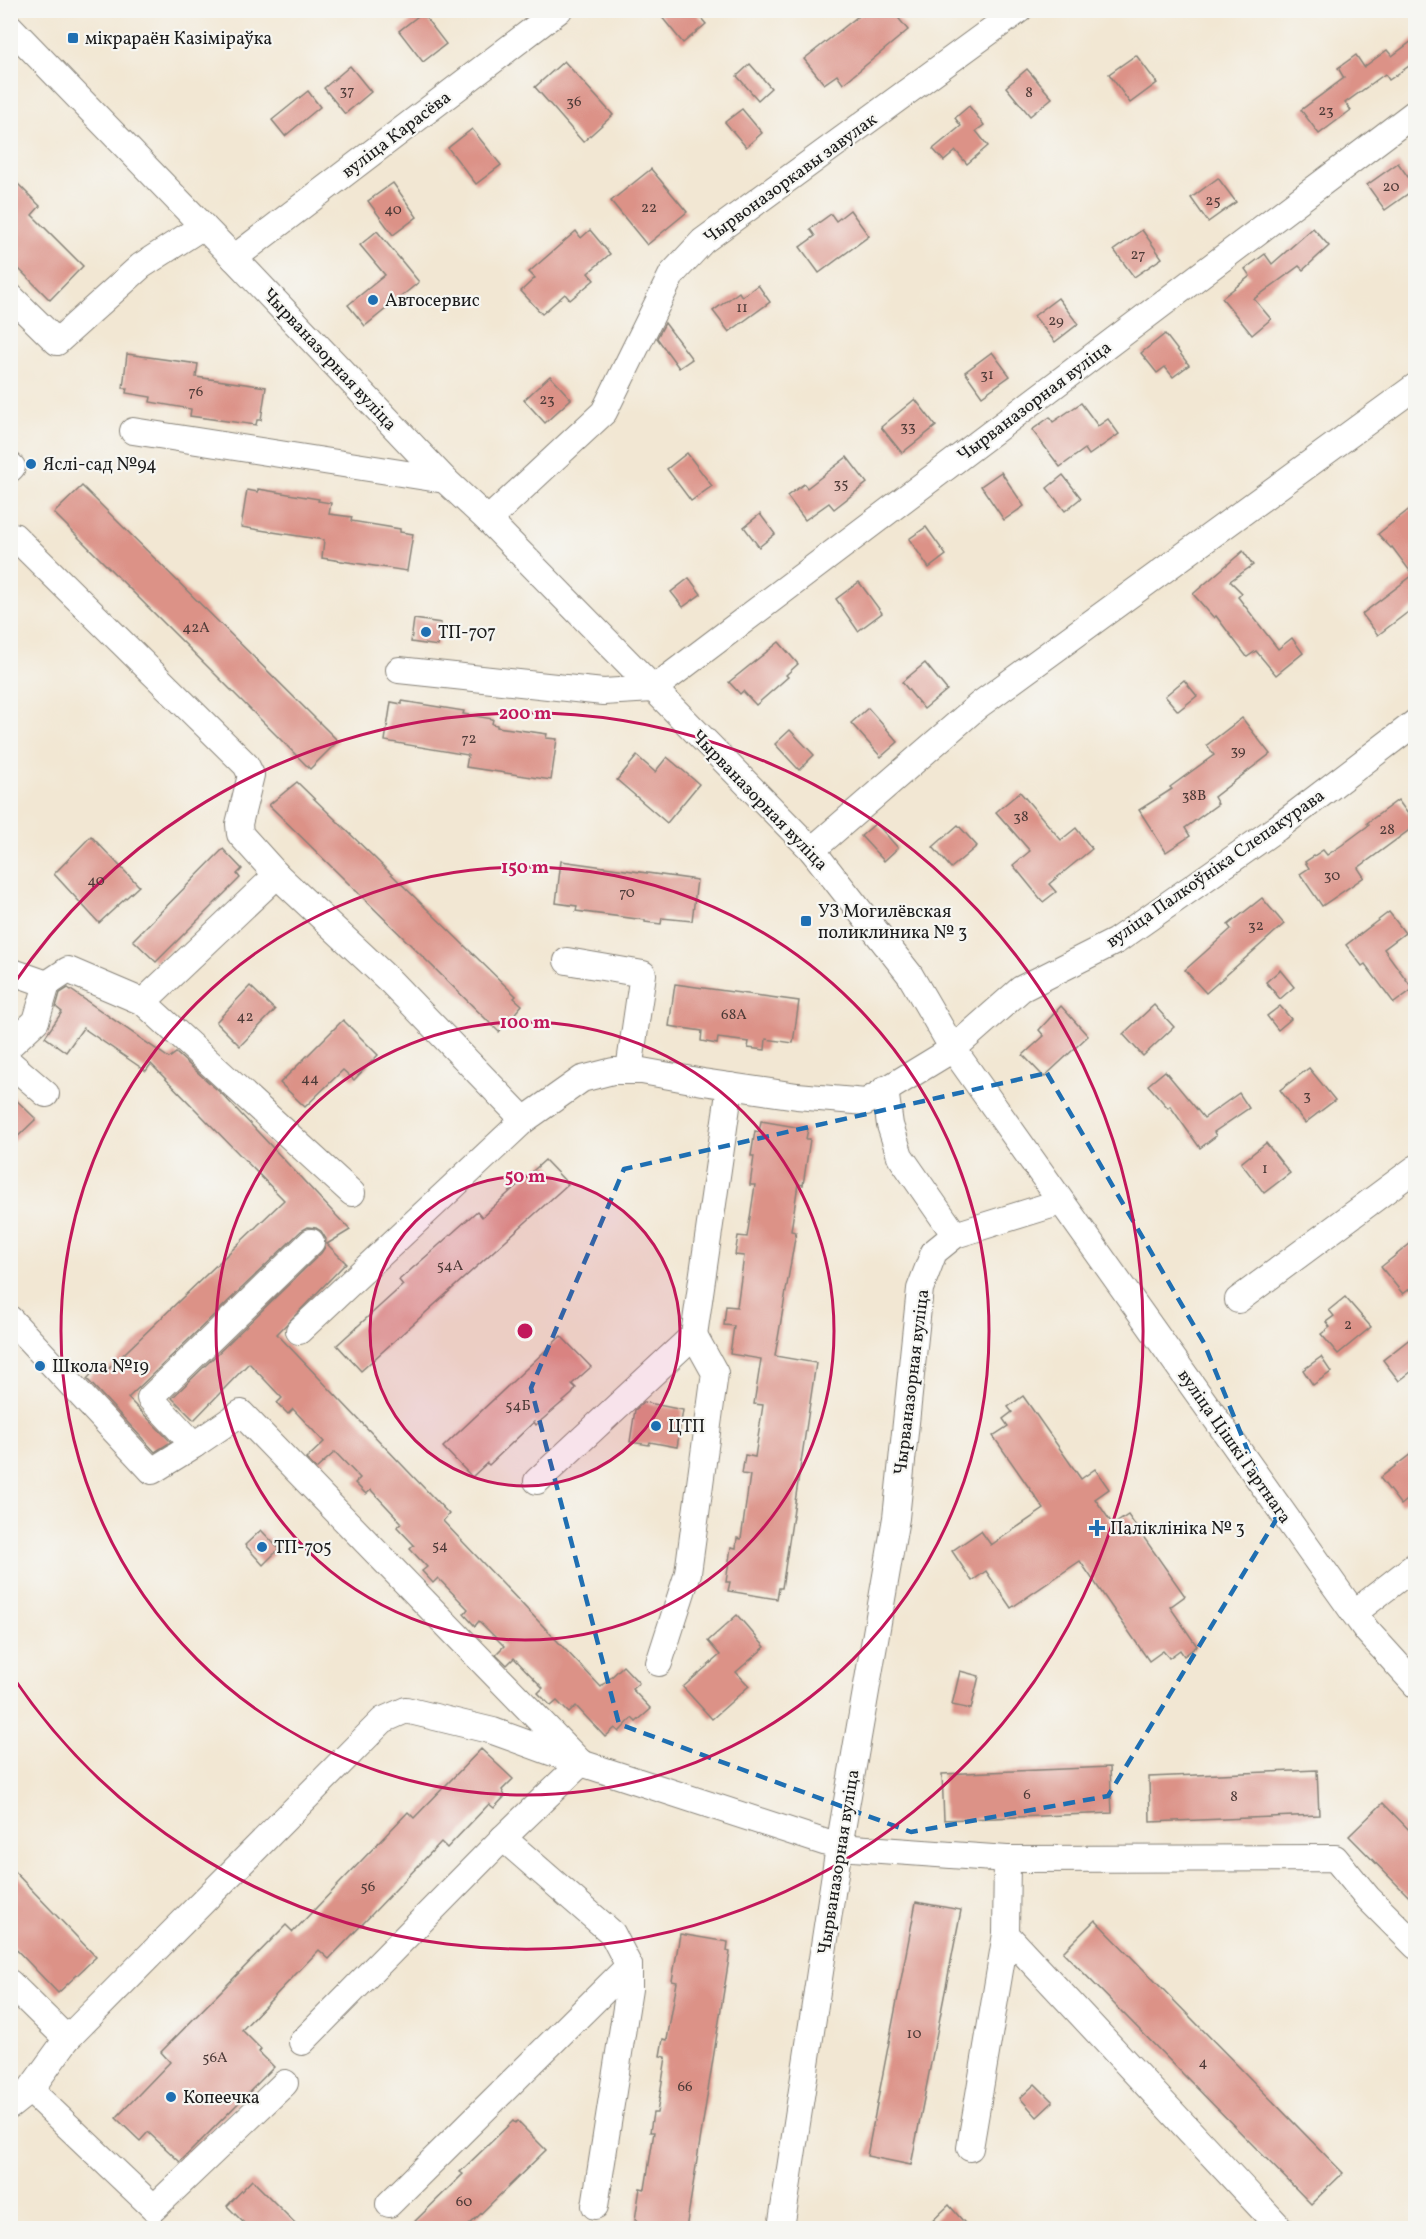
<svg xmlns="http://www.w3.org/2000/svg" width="1426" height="2239" viewBox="0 0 1426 2239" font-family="Vollkorn,serif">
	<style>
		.building { fill: #dc9287 }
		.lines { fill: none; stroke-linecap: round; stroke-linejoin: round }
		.minor-casing { stroke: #878278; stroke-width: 28 }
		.minor { stroke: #fff; stroke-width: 26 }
		.marked { fill: none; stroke: #1f6fb2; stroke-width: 4.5; stroke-dasharray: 12 8; stroke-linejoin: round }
		.ring { fill: none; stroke: #c2185b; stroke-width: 3 }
		.poi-dot { fill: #1f6fb2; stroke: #f6f6f2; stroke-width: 2 }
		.labels { text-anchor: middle; stroke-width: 4.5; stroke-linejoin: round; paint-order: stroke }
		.number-label { font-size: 15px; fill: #4c3a37 }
		.poi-label { font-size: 18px; fill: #1c1c1c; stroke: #f6f6f2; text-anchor: start }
		.street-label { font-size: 18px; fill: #1c1c1c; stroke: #f6f6f2 }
		.centre { fill: #c2185b; stroke: #f6f6f2; stroke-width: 3 }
		.ring-label { font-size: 18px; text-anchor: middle; font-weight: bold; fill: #c2185b; stroke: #f6f6f2; stroke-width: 4.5; stroke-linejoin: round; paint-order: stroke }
	</style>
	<rect width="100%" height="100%" fill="#f6f6f2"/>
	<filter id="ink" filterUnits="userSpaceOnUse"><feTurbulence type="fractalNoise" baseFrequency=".0167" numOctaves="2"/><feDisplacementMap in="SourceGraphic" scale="12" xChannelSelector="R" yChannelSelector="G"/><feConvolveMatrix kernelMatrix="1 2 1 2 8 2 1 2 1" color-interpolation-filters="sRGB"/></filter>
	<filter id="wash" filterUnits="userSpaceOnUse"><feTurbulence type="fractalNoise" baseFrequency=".008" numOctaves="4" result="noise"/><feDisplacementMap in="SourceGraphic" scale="24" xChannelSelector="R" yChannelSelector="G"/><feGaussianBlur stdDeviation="1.35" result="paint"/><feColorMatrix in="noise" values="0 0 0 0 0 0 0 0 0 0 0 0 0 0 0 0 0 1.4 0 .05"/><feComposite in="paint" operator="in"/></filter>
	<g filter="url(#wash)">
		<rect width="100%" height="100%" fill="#f2e7d3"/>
		<g id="blocks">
			<!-- building -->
			<g class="building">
				<polygon points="656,10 694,10 706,24 683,43"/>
				<polygon points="866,10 892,10 908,30 843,84 837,75 824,84 804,59"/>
				<polygon points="422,13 446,44 423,62 399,31"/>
				<polygon points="1416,38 1416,61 1389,80 1385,74 1345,103 1351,110 1319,134 1301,110 1344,78 1338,68 1356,55 1364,67 1387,50 1392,56"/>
				<polygon points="1136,55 1157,83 1130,103 1109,74"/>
				<polygon points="564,61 613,115 583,142 535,87"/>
				<polygon points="750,64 771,88 758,100 737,76"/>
				<polygon points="350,66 371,92 345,114 324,88"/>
				<polygon points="1027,69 1052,98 1030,116 1006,87"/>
				<polygon points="308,91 320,107 285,136 272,120"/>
				<polygon points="969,106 984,125 976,131 988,146 967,164 956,151 944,161 933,149 961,126 955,118"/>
				<polygon points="742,109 762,133 746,147 725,122"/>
				<polygon points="472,129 501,165 476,184 448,148"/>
				<polygon points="1398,163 1416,188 1385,210 1367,185"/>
				<polygon points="651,169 687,212 647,245 611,201"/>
				<polygon points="10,176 40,206 32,215 83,266 50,300 10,260"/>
				<polygon points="1218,178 1236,202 1208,222 1191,198"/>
				<polygon points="393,183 417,217 393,235 368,201"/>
				<polygon points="850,210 869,236 819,273 800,247 815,236 810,229 831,214 836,221"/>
				<polygon points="1313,228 1329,246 1303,270 1299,266 1254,299 1271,319 1252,335 1222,298 1250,276 1245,269 1265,254 1272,264"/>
				<polygon points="590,230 610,254 588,273 594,280 570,300 565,294 542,314 521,291 535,278 529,272 576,231 581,238"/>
				<polygon points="1142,230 1162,258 1134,277 1114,250"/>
				<polygon points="377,231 419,282 365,326 348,305 385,275 360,245"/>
				<polygon points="758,285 770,302 729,332 713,311 739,292 742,297"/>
				<polygon points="1058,298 1078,324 1055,342 1034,316"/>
				<polygon points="665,323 692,359 679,368 657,338"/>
				<polygon points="1165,334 1189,365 1173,377 1165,367 1157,373 1141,353"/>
				<polygon points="992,352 1010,376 982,396 965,372"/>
				<polygon points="127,354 198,364 196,377 266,387 261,420 257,420 256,425 190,416 191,409 150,402 151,397 126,393 127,388 123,388"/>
				<polygon points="550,376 571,399 545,423 524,400"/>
				<polygon points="915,399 936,426 902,453 881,427"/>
				<polygon points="1081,403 1098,426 1108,419 1119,434 1089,455 1085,449 1060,467 1032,430 1050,417 1053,422"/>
				<polygon points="687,453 712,486 691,501 667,469"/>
				<polygon points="847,457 867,483 834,509 829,503 805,520 787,496 804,484 807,488"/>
				<polygon points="1001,472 1024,506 1004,520 981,486"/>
				<polygon points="1063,475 1081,498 1065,511 1047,488"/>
				<polygon points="82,486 338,741 310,769 54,513"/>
				<polygon points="258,489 319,499 318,501 331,503 329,514 352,517 351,521 400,529 400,532 413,534 407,571 322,558 324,540 241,527 247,490 258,492"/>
				<polygon points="1416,504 1416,606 1378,635 1362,614 1413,575 1392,547 1391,548 1378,534"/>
				<polygon points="760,514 775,534 759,547 744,527"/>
				<polygon points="926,527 946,555 929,568 909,539"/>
				<polygon points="1243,551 1253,565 1230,581 1242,593 1238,597 1278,649 1292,638 1303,653 1276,675 1256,651 1247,657 1216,616 1214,618 1193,594"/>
				<polygon points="689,578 701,594 683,607 671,592"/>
				<polygon points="859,582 882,613 858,631 836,599"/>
				<polygon points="414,619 441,623 438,646 411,642"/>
				<polygon points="779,642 798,664 786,675 788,677 756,705 743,691 740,694 729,682"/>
				<polygon points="925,663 947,690 924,709 902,682"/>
				<polygon points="1184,680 1197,696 1178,711 1165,696"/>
				<polygon points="402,701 464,711 463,714 493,719 492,724 497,725 497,727 547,734 546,738 557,739 551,780 466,767 468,755 385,741 391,702 402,704"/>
				<polygon points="868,708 898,742 881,757 851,723"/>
				<polygon points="1242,718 1270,754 1214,797 1218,804 1185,828 1190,836 1166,852 1139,810 1172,789 1170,787 1214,755 1207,745"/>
				<polygon points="790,730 814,755 799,770 775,744"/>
				<polygon points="637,756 655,772 667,757 699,784 667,823 617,780"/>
				<polygon points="297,782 516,996 514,998 522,1005 499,1032 269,805"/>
				<polygon points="1020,792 1061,840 1076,828 1092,849 1049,884 1056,892 1043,902 1013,865 1030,851 996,812"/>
				<polygon points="1398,800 1416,825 1358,868 1364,877 1322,906 1300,874 1309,868 1305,862 1323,850 1327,855 1342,845 1369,825 1367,823"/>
				<polygon points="876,823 898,848 884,861 861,836"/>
				<polygon points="958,825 977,846 951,868 933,847"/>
				<polygon points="91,836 139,886 99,923 54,874"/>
				<polygon points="223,849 242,869 237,874 240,878 156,962 133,940"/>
				<polygon points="561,861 697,880 692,921 662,918 661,924 645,922 645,920 576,911 577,906 556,903"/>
				<polygon points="1262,898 1284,924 1206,993 1185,970 1231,929 1228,925"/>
				<polygon points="1389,912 1405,933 1384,949 1413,989 1394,1003 1365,964 1362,966 1346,945"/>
				<polygon points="1280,970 1294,987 1280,999 1266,982"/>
				<polygon points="675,984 799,1001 793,1043 766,1039 765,1050 748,1048 749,1042 718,1038 717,1044 701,1041 702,1031 669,1026"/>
				<polygon points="250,986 275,1010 240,1046 216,1022"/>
				<polygon points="68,988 169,1058 176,1053 224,1096 350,1230 327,1244 346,1263 277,1334 449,1514 443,1521 601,1687 623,1666 639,1683 632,1689 651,1709 636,1722 632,1718 619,1732 615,1728 605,1737 576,1706 569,1713 557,1701 551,1706 538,1693 543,1688 514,1658 507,1665 496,1654 504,1646 479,1621 475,1626 464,1614 468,1609 438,1578 433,1583 422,1571 427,1567 410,1549 414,1545 397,1527 402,1523 371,1490 366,1494 355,1483 360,1478 335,1452 316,1469 306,1459 324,1442 293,1409 288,1414 277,1403 282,1398 249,1363 194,1420 172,1398 321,1253 325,1247 326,1239 321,1231 316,1228 308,1227 301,1231 128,1398 171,1442 155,1452 87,1379 97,1368 103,1374 284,1200 151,1064 146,1071 83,1028 66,1052 45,1037 62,1012 56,1007 60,993"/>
				<polygon points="1154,1005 1174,1027 1143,1056 1123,1034"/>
				<polygon points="1061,1006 1088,1036 1044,1077 1023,1055 1044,1036 1039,1030"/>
				<polygon points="1280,1006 1291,1019 1278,1030 1267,1016"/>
				<polygon points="343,1020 378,1055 354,1080 343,1070 305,1107 280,1083"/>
				<polygon points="1309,1068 1335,1100 1305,1123 1280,1090"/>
				<polygon points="1165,1071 1204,1118 1239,1093 1249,1108 1214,1132 1216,1136 1200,1148 1170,1106 1168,1108 1148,1085"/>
				<polygon points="10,1094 36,1119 10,1144"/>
				<polygon points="761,1121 808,1129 806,1139 810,1139 803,1185 798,1184 791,1231 796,1232 775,1356 816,1363 782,1588 779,1588 777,1599 728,1591 730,1582 726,1582 731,1547 736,1548 737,1538 741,1539 750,1475 742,1474 745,1455 755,1457 763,1405 754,1404 761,1359 730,1354 734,1326 724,1325 726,1306 737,1307 744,1256 735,1255 738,1236 747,1237 755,1185 750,1185 754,1156 751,1156 755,1131 759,1132"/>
				<polygon points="1266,1143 1290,1173 1264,1193 1241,1163"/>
				<polygon points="545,1160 568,1184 361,1371 337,1345 403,1285 399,1280 430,1253 477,1211 482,1217"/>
				<polygon points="1416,1239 1416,1284 1403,1294 1381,1267"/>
				<polygon points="1345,1297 1371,1327 1338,1354 1321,1334 1330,1327 1326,1322 1334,1316 1329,1310"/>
				<polygon points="1416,1334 1416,1368 1399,1381 1383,1360"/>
				<polygon points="561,1336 591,1367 572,1384 576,1388 572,1394 536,1425 534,1422 489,1465 487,1463 472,1477 443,1447"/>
				<polygon points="1321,1357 1331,1372 1313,1385 1303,1370"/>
				<polygon points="1023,1396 1081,1479 1095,1469 1109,1489 1095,1499 1113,1525 1128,1515 1185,1596 1170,1607 1197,1646 1184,1656 1180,1650 1169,1658 1163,1651 1149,1661 1080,1561 1011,1608 986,1571 972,1581 952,1551 981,1531 991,1545 1044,1509 993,1436 1008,1426 1003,1419 1012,1412 1008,1407"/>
				<polygon points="644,1402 683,1410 677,1447 650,1442 649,1445 630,1442 635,1410"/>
				<polygon points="1416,1450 1416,1493 1401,1505 1380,1478"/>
				<polygon points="261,1530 279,1549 263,1565 245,1545"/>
				<polygon points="737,1615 765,1647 736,1672 749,1686 712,1719 683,1687 720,1655 708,1641"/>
				<polygon points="960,1671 979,1676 971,1709 952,1705"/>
				<polygon points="481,1749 513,1779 502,1790 505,1796 494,1808 489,1804 447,1848 441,1842 329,1959 319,1950 242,2030 261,2049 259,2052 274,2067 180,2162 148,2132 140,2141 116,2118 170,2062 161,2052 286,1925 293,1932 408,1812 414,1818"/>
				<polygon points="1110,1767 1112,1813 944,1820 942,1774"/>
				<polygon points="1317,1770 1319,1815 1150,1822 1149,1777"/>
				<polygon points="1383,1803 1416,1837 1416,1904 1349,1836"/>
				<polygon points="10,1867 96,1957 58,1993 10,1943"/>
				<polygon points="916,1902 961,1910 911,2165 867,2156"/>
				<polygon points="1095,1920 1343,2173 1311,2204 1063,1952"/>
				<polygon points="680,1934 728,1942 727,1951 730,1952 686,2229 636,2229 637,2220 635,2220 640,2188 645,2189 654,2132 650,2132 653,2113 657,2113 666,2057 660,2056 663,2039 667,2040 677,1982 672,1981"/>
				<polygon points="1035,2084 1053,2102 1037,2117 1020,2098"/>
				<polygon points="513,2121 515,2123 517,2121 546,2150 465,2229 407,2229 463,2174 460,2172"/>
				<polygon points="252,2180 301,2229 250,2229 227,2206"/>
				<polygon points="949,2205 970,2229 924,2229"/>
			</g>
		</g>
	</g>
	<g filter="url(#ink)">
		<use href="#blocks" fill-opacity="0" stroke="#878278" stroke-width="1.5"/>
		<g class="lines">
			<defs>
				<g id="minor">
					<polyline points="10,27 234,258 445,480 488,520 812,850 910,975 953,1049 1354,1613 1367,1631 1416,1685"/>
					<polyline points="234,258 559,10"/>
					<polyline points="10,296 57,342 141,266 203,226"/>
					<polyline points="133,431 445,480"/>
					<polyline points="10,465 12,467 10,469"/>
					<polyline points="488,520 604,412 672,274 703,241 1019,10"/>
					<polyline points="10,540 14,536 246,765 251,775 239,824 240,834 277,875 391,982 524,1120"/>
					<polyline points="399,670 603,692 653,689 1416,112"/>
					<polyline points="812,850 979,705 1416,386"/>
					<polyline points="567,961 643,974 629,1070"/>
					<polyline points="10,971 47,984 36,1021 10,1045"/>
					<polyline points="47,984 68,970 143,1002 352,1193"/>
					<polyline points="143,1002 277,875"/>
					<polyline points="10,1063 46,1094"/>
					<polyline points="885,1089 890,1125 900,1156 955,1235"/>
					<polyline points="1238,1300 1416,1168"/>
					<polyline points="10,1319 152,1471 194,1445"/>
					<polyline points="299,1331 524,1120 582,1079 613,1071 642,1071 703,1082 797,1096 866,1102 953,1049 1021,989 1116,941 1277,828 1416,722"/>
					<polyline points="537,1481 694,1335 730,1086"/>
					<polyline points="1354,1613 1416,1565"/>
					<polyline points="659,1663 688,1573 715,1373 694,1335"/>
					<polyline points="1007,1859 1006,1934 1280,2228"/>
					<polyline points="10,1983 67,2039"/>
					<polyline points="302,2042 503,1838 581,1763 241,1413 194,1445 150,1398 311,1242"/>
					<polyline points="30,2090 154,2208 285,2083"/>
					<polyline points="10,2106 30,2090 67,2039 383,1720 406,1710 493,1731 581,1763 839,1847 1007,1859 1335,1858 1368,1898 1416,1946"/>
					<polyline points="970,2148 1006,1934"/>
					<polyline points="389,2204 629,1966 612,1933 503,1838"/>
					<polyline points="595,2206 629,1989 629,1966"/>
					<polyline points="781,2228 839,1847 896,1518 920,1289 934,1252 955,1235 1061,1202"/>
				</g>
			</defs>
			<!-- minor casing -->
			<use href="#minor" class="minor-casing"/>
			<!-- minor -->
			<use href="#minor" class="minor"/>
		</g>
	</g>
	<!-- marked area -->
	<path class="marked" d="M1047,1073l157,270 72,177 -168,276 -197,36 -292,-108 -88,-336 93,-219z"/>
	<!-- distance rings -->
	<circle cx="525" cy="1331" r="155" fill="#c2185b" fill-opacity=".12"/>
	<g class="ring">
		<circle cx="525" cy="1331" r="155"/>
		<circle cx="525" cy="1331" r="309"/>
		<circle cx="525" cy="1331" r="464"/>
		<path d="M13 985A618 618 0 1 1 13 1677"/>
	</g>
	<!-- markers -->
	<g class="poi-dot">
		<rect x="67" y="32" width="12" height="12" rx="3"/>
		<circle cx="373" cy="300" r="6"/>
		<circle cx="31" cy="464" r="6"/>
		<circle cx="426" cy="632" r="6"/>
		<rect x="800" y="915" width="12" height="12" rx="3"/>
		<circle cx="40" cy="1366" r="6"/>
		<circle cx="656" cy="1426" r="6"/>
		<path d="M1094 1519h6v6h6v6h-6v6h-6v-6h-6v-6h6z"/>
		<circle cx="262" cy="1547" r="6"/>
		<circle cx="171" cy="2097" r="6"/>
	</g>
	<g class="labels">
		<!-- number labels -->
		<g class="number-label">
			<text x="347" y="95">37</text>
			<text x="1029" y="97">8</text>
			<text x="574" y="106">36</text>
			<text x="1326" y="115">23</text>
			<text x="1391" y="191">20</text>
			<text x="1213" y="205">25</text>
			<text x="649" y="212">22</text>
			<text x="393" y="214">40</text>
			<text x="1138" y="259">27</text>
			<text x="742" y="312">11</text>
			<text x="1056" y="325">29</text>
			<text x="987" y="379">31</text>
			<text x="196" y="396">76</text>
			<text x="547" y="404">23</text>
			<text x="908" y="431">33</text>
			<text x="841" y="488">35</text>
			<text x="196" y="632">42А</text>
			<text x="469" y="743">72</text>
			<text x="1238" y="755">39</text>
			<text x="1194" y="800">38В</text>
			<text x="1021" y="821">38</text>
			<text x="1387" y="834">28</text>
			<text x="1332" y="880">30</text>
			<text x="96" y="885">40</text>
			<text x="627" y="897">70</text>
			<text x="1256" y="930">32</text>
			<text x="734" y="1019">68А</text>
			<text x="245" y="1021">42</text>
			<text x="310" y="1083">44</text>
			<text x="1307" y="1100">3</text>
			<text x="1265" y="1173">1</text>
			<text x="450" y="1270">54А</text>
			<text x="1348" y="1329">2</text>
			<text x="518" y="1410">54Б</text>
			<text x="440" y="1550">54</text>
			<text x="1027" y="1799">6</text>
			<text x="1234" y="1801">8</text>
			<text x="368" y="1891">56</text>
			<text x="914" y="2038">10</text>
			<text x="215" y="2062">56А</text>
			<text x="1203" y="2067">4</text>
			<text x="685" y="2091">66</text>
			<text x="464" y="2206">60</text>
		</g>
		<!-- poi labels -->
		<g class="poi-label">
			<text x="85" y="44">мікрараён Казіміраўка</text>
			<text x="385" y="306">Автосервис</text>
			<text x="43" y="470">Яслі-сад №94</text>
			<text x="438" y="638">ТП-707</text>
			<text x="818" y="917">УЗ Могилёвская<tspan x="818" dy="21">поликлиника № 3</tspan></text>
			<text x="52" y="1372">Школа №19</text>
			<text x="668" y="1432">ЦТП</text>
			<text x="1110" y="1534">Паліклініка № 3</text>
			<text x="274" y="1553">ТП-705</text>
			<text x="183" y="2103">Копеечка</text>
		</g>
		<!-- street labels -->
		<g class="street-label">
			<text transform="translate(396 134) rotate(-37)" y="6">вуліца Карасёва</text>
			<text transform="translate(790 178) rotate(-36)" y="6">Чырвоназоркавы завулак</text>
			<text transform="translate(330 359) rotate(47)" y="6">Чырваназорная вуліца</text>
			<text transform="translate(1034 401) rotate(-37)" y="6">Чырваназорная вуліца</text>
			<text transform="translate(760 800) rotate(46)" y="6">Чырваназорная вуліца</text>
			<text transform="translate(1215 868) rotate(-35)" y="6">вуліца Палкоўніка Слепакурава</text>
			<text transform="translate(911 1382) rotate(-83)" y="6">Чырваназорная вуліца</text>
			<text transform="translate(1235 1446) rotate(55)" y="6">вуліца Цішкі Гартнага</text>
			<text transform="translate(838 1862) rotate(-81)" y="6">Чырваназорная вуліца</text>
		</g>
	</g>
	<circle cx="525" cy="1331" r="9" class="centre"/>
	<g class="ring-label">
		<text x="525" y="719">200 m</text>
		<text x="525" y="873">150 m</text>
		<text x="525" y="1028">100 m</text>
		<text x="525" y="1182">50 m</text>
	</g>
	<!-- margin -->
	<rect width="1426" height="2239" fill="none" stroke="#f6f6f2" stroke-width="36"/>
</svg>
